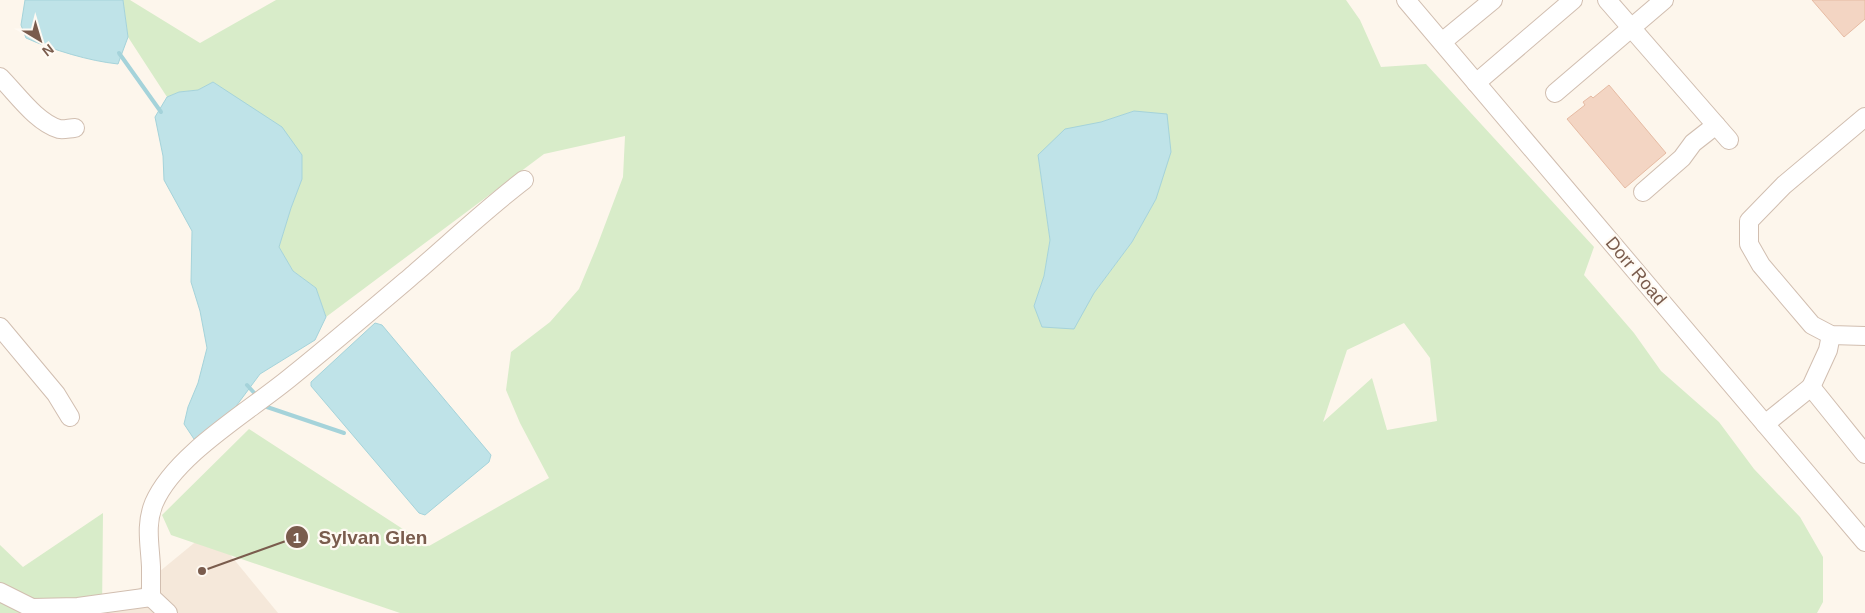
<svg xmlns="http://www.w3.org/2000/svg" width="1865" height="613" viewBox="0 0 1865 613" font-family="Arial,sans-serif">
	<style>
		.residential { fill: #f5e8da }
		.green { fill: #d8ecc9; fill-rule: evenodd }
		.water { fill: #bfe3e8; stroke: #a5d3da }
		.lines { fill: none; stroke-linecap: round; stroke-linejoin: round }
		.stream { stroke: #a5d3da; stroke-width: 4 }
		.building { fill: #f3d5c3; stroke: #e6bba3 }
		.minor-casing { stroke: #d1beb0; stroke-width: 20 }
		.minor { stroke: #fff; stroke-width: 18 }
		.labels { text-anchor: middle; stroke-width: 4.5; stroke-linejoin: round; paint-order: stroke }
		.street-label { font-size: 18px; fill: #7a5c4d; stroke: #fffaf3 }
		.leader { fill: none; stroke: #7a5c4d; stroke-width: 2 }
		.callout-dot { fill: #7a5c4d; stroke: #fffaf3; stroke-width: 2 }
		.mark-label { font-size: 15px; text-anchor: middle; font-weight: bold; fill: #fff }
		.callout-label { font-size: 19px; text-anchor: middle; font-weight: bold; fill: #7a5c4d; stroke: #fffaf3; stroke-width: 4.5; stroke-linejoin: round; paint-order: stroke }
	</style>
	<rect width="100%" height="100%" fill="#fdf6ec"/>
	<!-- residential -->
	<polygon class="residential" points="210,530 278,613 109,613"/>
	<!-- green -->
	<g class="green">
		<path d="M123,0h7l70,43 76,-43h1070l14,20 21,47 45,-3 168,183 -10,28 50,58 27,38 58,51 35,47 46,48 23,40v45l-6,11h-1417l-229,-78 -9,-20 87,-86 180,117 120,-68 -29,-55 -14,-33 5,-38 39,-30 29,-33 18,-43 26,-69 2,-41 -81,18 -218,163 -10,-29 -23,-17 -14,-24 12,-39 11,-29 -52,-71 -37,-26 -15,8 -19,2 -12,5 -39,-60zM1134,111l22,88 -24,43 -38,51 -60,13 10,-30 6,-36 -12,-85 63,-33zM1404,323l26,35 7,63 -50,9 -15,-52 -49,44 24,-72z"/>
		<polygon points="103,513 102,613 0,613 0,545 23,567"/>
	</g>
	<!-- water -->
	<g class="water">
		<path d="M25,0h98l5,37 -10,27c-29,-3 -65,-14 -92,-26l-5,-13z"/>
		<polygon points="213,82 282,127 302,155 302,179 291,208 279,247 293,271 316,288 326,317 315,340 260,374 234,409 219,423 194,439 184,424 188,407 198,383 207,348 200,311 191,282 192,231 164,180 163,156 155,117 167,97 179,92 198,90"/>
		<polygon points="1134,111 1167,114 1171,152 1156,199 1132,242 1094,293 1074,329 1042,327 1034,306 1044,276 1050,240 1038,155 1065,129 1101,122"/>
		<polygon points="375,323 382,325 491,455 489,462 425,515 419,513 311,386 311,382"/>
	</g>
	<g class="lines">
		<!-- stream -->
		<g class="stream">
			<polyline points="119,53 161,112"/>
			<polyline points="247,385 257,396"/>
			<polyline points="267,407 344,433"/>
		</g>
	</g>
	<!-- building -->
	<g class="building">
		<polygon points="1812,0 1865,0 1865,19 1844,37"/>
		<polygon points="1609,85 1666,153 1625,188 1567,119 1585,105 1583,102 1591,96 1593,98"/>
	</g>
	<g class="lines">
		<defs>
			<g id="minor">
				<polyline points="1406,0 1865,542"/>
				<polyline points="1607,0 1729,140"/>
				<polyline points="1442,42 1493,0"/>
				<path d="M0,77c17,17 36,45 59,52 5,1 11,-1 16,-1"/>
				<polyline points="1476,83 1573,0"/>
				<polyline points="1555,93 1664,0"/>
				<polyline points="1865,117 1784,185 1749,221 1749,244 1761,265 1812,325 1831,335 1865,336"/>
				<polyline points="1643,192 1682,158 1693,143 1716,125"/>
				<polyline points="0,327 56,394 70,417"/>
				<polyline points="1811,387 1828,350 1831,335"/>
				<polyline points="1765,424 1811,387 1865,454"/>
				<polyline points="0,592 32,608 78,607 151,597"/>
				<path d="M151,597c0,-10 0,-20 0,-30 -1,-23 -6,-42 3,-64 21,-49 96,-92 138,-127 41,-33 82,-68 122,-102 37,-32 72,-65 110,-94"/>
				<polyline points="151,597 168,613"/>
			</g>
		</defs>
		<!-- minor casing -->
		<use href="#minor" class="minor-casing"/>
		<!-- minor -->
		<use href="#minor" class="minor"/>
	</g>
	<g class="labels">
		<!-- street labels -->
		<g class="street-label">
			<text transform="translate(1636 271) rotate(50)" y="6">Dorr Road</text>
		</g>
	</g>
	<!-- callouts -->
	<path class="leader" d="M202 571L297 537"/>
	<g class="callout-dot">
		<circle cx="202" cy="571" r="5"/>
		<circle cx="297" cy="537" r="12"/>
	</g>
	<g class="mark-label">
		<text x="297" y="543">1</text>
	</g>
	<g class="callout-label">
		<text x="373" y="544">Sylvan Glen</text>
	</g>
	<!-- north arrow -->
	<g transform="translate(40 40) rotate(142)" stroke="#fffaf3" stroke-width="4" paint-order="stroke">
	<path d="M0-4L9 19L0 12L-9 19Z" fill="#7a5c4d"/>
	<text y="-8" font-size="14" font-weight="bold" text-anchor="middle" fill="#7a5c4d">N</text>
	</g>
</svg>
